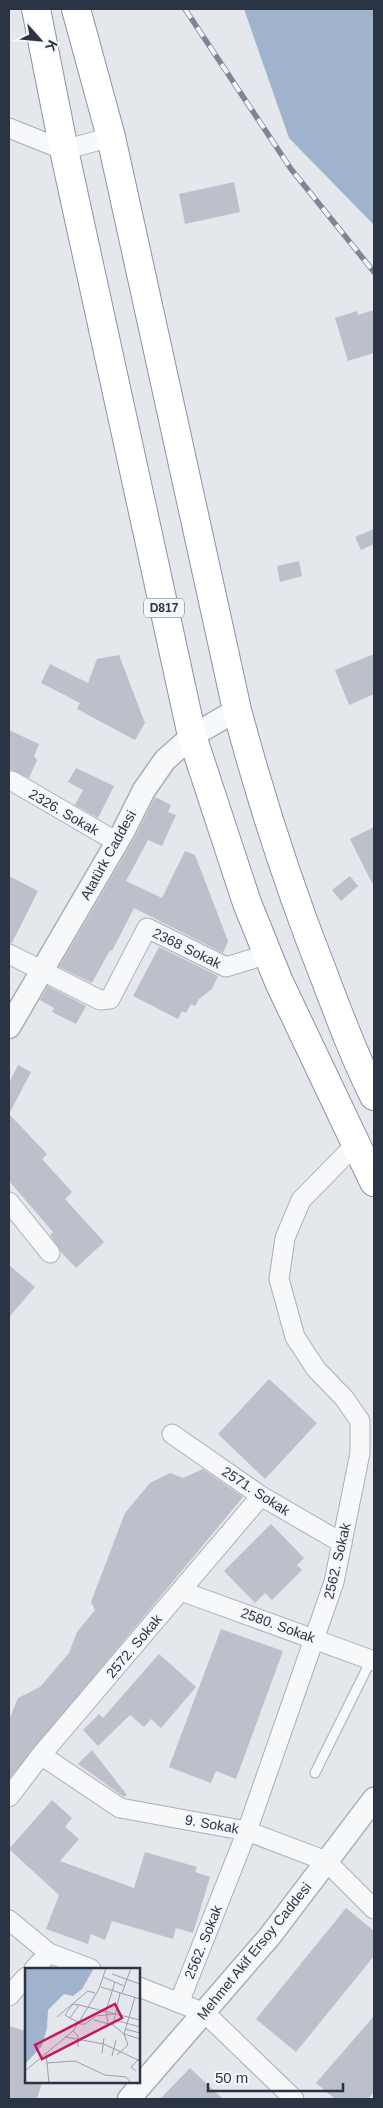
<svg xmlns="http://www.w3.org/2000/svg" width="383" height="2108" viewBox="0 0 383 2108" font-family="Arial,sans-serif">
	<style>
		.water { fill: #9fb4cc }
		.building { fill: #bbc0ca }
		.lines { fill: none; stroke-linecap: round; stroke-linejoin: round }
		.service-casing { stroke: #a9aeb7; stroke-width: 11 }
		.minor-casing { stroke: #a9aeb7; stroke-width: 21 }
		.tertiary-casing { stroke: #a9aeb7; stroke-width: 25 }
		.trunk-casing { stroke: #8b94a3; stroke-width: 30 }
		.service { stroke: #f7f8fa; stroke-width: 9 }
		.minor { stroke: #f7f8fa; stroke-width: 19 }
		.tertiary { stroke: #f7f8fa; stroke-width: 22 }
		.trunk { stroke: #fff; stroke-width: 28 }
		.rail-casing { stroke: #7d8696; stroke-width: 5.5 }
		.rail { stroke: #f4f6f9; stroke-width: 4; stroke-dasharray: 11; stroke-linecap: butt }
		.labels { text-anchor: middle; stroke-width: 5; stroke-linejoin: round; paint-order: stroke }
		.shield { fill: #f4f6f9; stroke: #676e7b; stroke-width: 1 }
		.shield-label { font-size: 12px; font-weight: bold; fill: #2b3445 }
		.street-label { font-size: 14px; fill: #2b3445; stroke: #f4f6f9 }
		.inset-road { fill: none; stroke: #9a9fa9; stroke-width: 1 }
		.view { fill: #c2185b; fill-opacity: 0.15; stroke: #c2185b; stroke-width: 2.5 }
		.inset-edge { fill: none; stroke: #2b3445; stroke-width: 2.5 }
	</style>
	<rect width="100%" height="100%" fill="#e4e7ec"/>
	<!-- water -->
	<polygon class="water" points="244,9 374,9 374,225 289,138"/>
	<!-- building -->
	<g class="building">
		<polygon points="234,182 240,212 185,224 179,194"/>
		<polygon points="374,310 374,353 348,361 335,318 357,311 358,315"/>
		<polygon points="374,529 374,544 361,550 355,537"/>
		<polygon points="299,561 302,576 280,582 277,566"/>
		<polygon points="374,654 374,694 349,705 335,670"/>
		<polygon points="119,655 145,723 135,740 77,709 80,703 41,683 50,664 88,683 97,659"/>
		<polygon points="9,730 39,744 34,756 37,760 29,778 9,769"/>
		<polygon points="76,768 114,786 98,818 75,805 83,790 68,782"/>
		<polygon points="155,797 171,805 168,812 176,815 162,846 148,840 126,881 162,898 185,851 195,855 228,941 223,953 134,908 112,951 110,950 92,983 59,967 134,839"/>
		<polygon points="374,827 374,887 350,839"/>
		<polygon points="9,876 38,891 12,943 9,943"/>
		<polygon points="350,876 358,886 341,901 332,890"/>
		<polygon points="159,947 218,976 212,989 199,999 195,1006 191,1004 186,1013 182,1011 178,1019 133,996"/>
		<polygon points="48,986 86,1006 76,1024 52,1012 54,1008 40,1000"/>
		<polygon points="18,1065 31,1072 9,1114 47,1154 42,1159 72,1192 65,1199 104,1242 76,1268 61,1252 50,1235 53,1232 9,1181 9,1083"/>
		<polygon points="9,1265 35,1287 9,1317"/>
		<polygon points="269,1379 317,1423 265,1479 218,1434"/>
		<polygon points="203,1469 243,1497 9,1779 9,1720 18,1698 40,1687 69,1653 77,1632 95,1610 91,1602 125,1513 150,1483 170,1473 183,1478"/>
		<polygon points="271,1524 304,1558 297,1565 302,1570 272,1600 265,1593 255,1603 224,1571"/>
		<polygon points="221,1629 283,1651 236,1779 216,1771 211,1783 169,1767"/>
		<polygon points="159,1654 196,1687 161,1728 151,1719 144,1727 130,1715 98,1746 83,1730 99,1714 103,1718"/>
		<polygon points="92,1750 127,1795 124,1797 78,1764"/>
		<polygon points="52,1800 72,1818 65,1827 79,1839 60,1861 134,1888 145,1852 197,1867 195,1872 210,1877 193,1933 176,1928 173,1939 112,1921 105,1940 91,1934 88,1944 46,1929 59,1895 9,1849"/>
		<polygon points="346,1908 374,1931 374,1956 296,2052 256,2019"/>
		<polygon points="374,2016 374,2092 368,2099 335,2099 316,2083"/>
		<polygon points="9,2026 26,2031 26,2082 42,2082 37,2099 9,2099"/>
		<polygon points="190,2068 223,2099 160,2099"/>
	</g>
	<g class="lines">
		<defs>
			<polyline id="service" points="315,1773 371,1660"/>
			<g id="minor">
				<polyline points="9,128 64,150 111,137"/>
				<polyline points="12,781 117,842"/>
				<polyline points="9,954 100,1000 110,999 147,928 226,967 268,954"/>
				<polyline points="9,1202 50,1253"/>
				<polyline points="172,1434 261,1496 342,1543"/>
				<polyline points="181,1591 374,1661"/>
				<polyline points="41,1755 120,1808 247,1831 326,1861 374,1909"/>
				<polyline points="9,1797 41,1755 261,1496"/>
				<polyline points="9,1920 49,1953 91,1969"/>
				<polyline points="34,1969 49,1953"/>
				<polyline points="139,1987 205,2013 294,2099"/>
				<polyline points="9,1996 26,1977"/>
				<polyline points="179,2003 247,1831 334,1582 360,1453 360,1421 344,1398 316,1369 295,1337 279,1279 285,1238 301,1200 356,1144"/>
			</g>
			<g id="tertiary">
				<polyline points="9,1027 123,832 144,790 165,760 192,736 237,710"/>
				<polyline points="129,2099 270,1936 374,1799"/>
			</g>
			<g id="trunk">
				<polyline points="36,9 64,150 192,736 247,903 279,982 374,1182"/>
				<path d="M76,9l35,128 126,573c24,90 52,177 86,263 16,42 31,83 51,123"/>
			</g>
		</defs>
		<!-- service casing -->
		<use href="#service" class="service-casing"/>
		<!-- minor casing -->
		<use href="#minor" class="minor-casing"/>
		<!-- tertiary casing -->
		<use href="#tertiary" class="tertiary-casing"/>
		<!-- trunk casing -->
		<use href="#trunk" class="trunk-casing"/>
		<!-- service -->
		<use href="#service" class="service"/>
		<!-- minor -->
		<use href="#minor" class="minor"/>
		<!-- tertiary -->
		<use href="#tertiary" class="tertiary"/>
		<!-- trunk -->
		<use href="#trunk" class="trunk"/>
		<defs>
			<polyline id="rail" points="185,9 291,169 374,272"/>
		</defs>
		<!-- rail casing -->
		<use href="#rail" class="rail-casing"/>
		<!-- rail -->
		<use href="#rail" class="rail"/>
	</g>
	<g class="labels">
		<!-- shield labels -->
		<rect class="shield" x="144" y="598.5" width="40" height="19" rx="4"/>
		<g class="shield-label">
			<text x="164" y="612">D817</text>
		</g>
		<!-- street labels -->
		<g class="street-label">
			<text transform="translate(64 812) rotate(30)" y="5">2326. Sokak</text>
			<text transform="translate(108 855) rotate(-61)" y="5">Atatürk Caddesi</text>
			<text transform="translate(187 948) rotate(26)" y="5">2368 Sokak</text>
			<text transform="translate(256 1491) rotate(33)" y="5">2571. Sokak</text>
			<text transform="translate(337 1561) rotate(-77)" y="5">2562. Sokak</text>
			<text transform="translate(278 1625) rotate(20)" y="5">2580. Sokak</text>
			<text transform="translate(134 1646) rotate(-50)" y="5">2572. Sokak</text>
			<text transform="translate(212 1824) rotate(10)" y="5">9. Sokak</text>
			<text transform="translate(203 1942) rotate(-68)" y="5">2562. Sokak</text>
			<text transform="translate(254 1951) rotate(-51)" y="5">Mehmet Akif Ersoy Caddesi</text>
		</g>
	</g>
	<!-- overview -->
	<g transform="translate(25 1968)">
		<rect width="115" height="115" fill="#e4e7ec"/>
		<path d="M0,0h69l-12,21 -9,7 -9,-2 -16,16 -1,18 -5,18 -17,18z" fill="#9fb4cc"/>
		<path class="inset-road" d="M87,6l28,10M78,9l21,9M76,19l39,12M97,25l9,-25M32,49l31,-26 7,2M45,50l-5,-3 8,-11 6,1M69,52l19,5M90,52l25,7M53,54l-8,-4 9,-13 61,15M54,56h6l11,-8 18,-2M83,56l-2,-13 9,-29M88,57l7,-32M88,57l11,9 16,5M100,61l15,4M48,63l5,5v11M40,69l39,7 36,17M77,85l2,-15M21,86l3,29M92,87l11,-10 -4,-11 11,-37M87,88l4,-16M22,95l28,-2 30,14 21,2 5,6M0,103l49,-41 25,-41 7,-21M111,103l-5,-4 8,-8"/>
		<path class="view" d="M90,36l7,14 -80,41 -7,-14z"/>
		<rect width="115" height="115" class="inset-edge"/>
	</g>
	<!-- border -->
	<rect width="383" height="2108" fill="none" stroke="#2b3445" stroke-width="20"/>
	<!-- north arrow -->
	<g transform="translate(40 40) rotate(117)" stroke="#f4f6f9" stroke-width="4" paint-order="stroke">
	<path d="M0-4L9 19L0 12L-9 19Z" fill="#2b3445"/>
	<text y="-8" font-size="14" font-weight="bold" text-anchor="middle" fill="#2b3445">K</text>
	</g>
	<!-- scale -->
	<path d="M208 2083v8h135v-8" fill="none" stroke="#2b3445" stroke-width="2.5"/>
	<text x="215" y="2083" font-size="15" fill="#2b3445" stroke="#f4f6f9" stroke-width="4" paint-order="stroke">50 m</text>
</svg>
